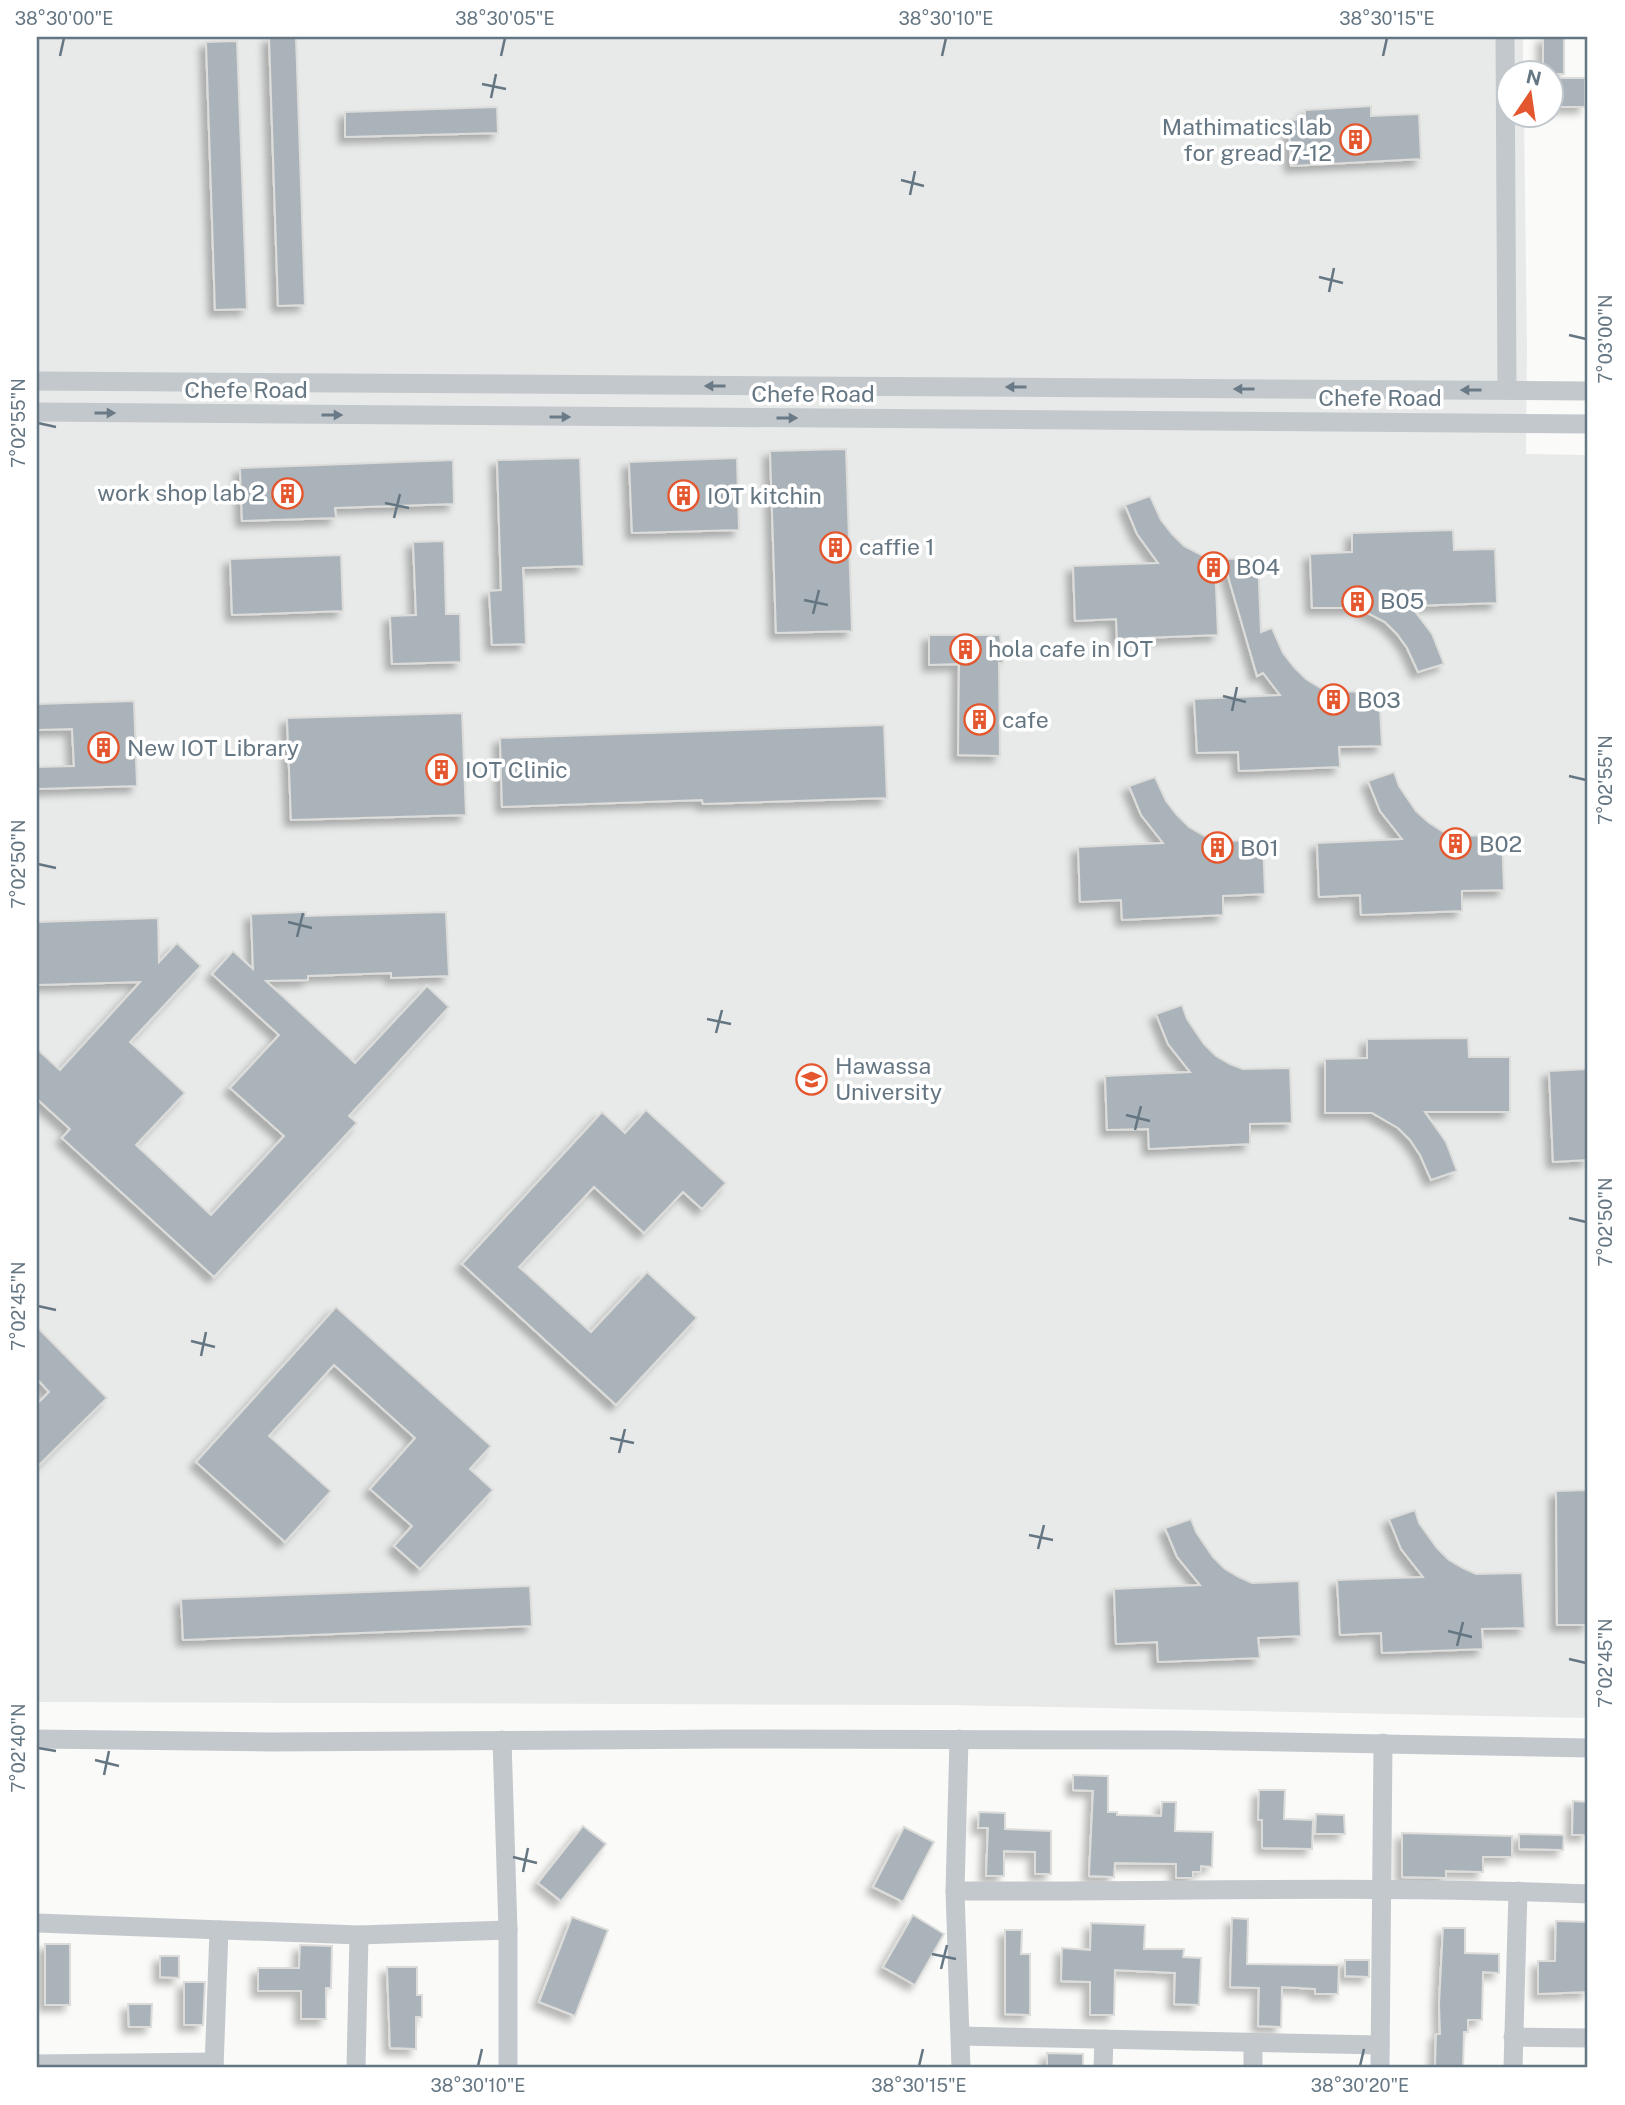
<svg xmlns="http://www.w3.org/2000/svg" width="1625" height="2105" viewBox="0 0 1625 2105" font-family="'Public Sans',sans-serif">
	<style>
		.built { fill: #e8e9e9 }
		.building { fill: #aab3b9; stroke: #dcdcda; stroke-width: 2; filter: url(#shadow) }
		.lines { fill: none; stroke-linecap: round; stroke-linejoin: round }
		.minor { stroke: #c3c8cc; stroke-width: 19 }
		.oneway { fill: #6a7a87 }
		.ticks { fill: none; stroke: #657683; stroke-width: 2.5 }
		.labels { text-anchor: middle; stroke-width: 7; stroke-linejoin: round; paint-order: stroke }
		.poi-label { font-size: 23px; fill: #657683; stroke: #fff; text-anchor: start }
		.street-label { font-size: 23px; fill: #657683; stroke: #fff }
		.neatline { fill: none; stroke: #657683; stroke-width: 2.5 }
		.ticks-label { font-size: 18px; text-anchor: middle; fill: #657683 }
	</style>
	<defs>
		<filter id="shadow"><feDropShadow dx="-6" dy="6" stdDeviation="3.5" flood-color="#0004"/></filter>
	</defs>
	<rect width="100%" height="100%" fill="#fafaf8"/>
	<!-- built -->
	<polygon class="built" points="37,37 1523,37 1523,73 1510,74 1510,116 1524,116 1527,347 1526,454 1588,455 1588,1718 950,1705 37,1702"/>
	<!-- building -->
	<g class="building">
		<polygon points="269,37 296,37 305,305 278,306"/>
		<rect x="1543" y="37" width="21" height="37"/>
		<polygon points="237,41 247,309 215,310 206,42"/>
		<rect x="1551" y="78" width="34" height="29"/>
		<polygon points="1371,106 1371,116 1419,114 1421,159 1291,166 1289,120 1305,119 1305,110"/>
		<polygon points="497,107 498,133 345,137 345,112"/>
		<polygon points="846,449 852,631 776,633 770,451"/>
		<polygon points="580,458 584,566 523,568 526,644 492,645 489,591 501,590 497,460"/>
		<polygon points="737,458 739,530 632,533 629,462"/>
		<polygon points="453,460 454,504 335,508 336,518 242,521 240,468"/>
		<polygon points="1150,496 1161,520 1172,534 1184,546 1215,562 1218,635 1117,639 1116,619 1075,621 1073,566 1158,563 1137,534 1125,505"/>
		<polygon points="1453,530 1454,550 1495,549 1497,603 1411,606 1432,634 1444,664 1418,672 1407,648 1397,634 1385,622 1358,608 1312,608 1310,554 1352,552 1352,533"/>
		<polygon points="444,541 446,614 460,614 461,662 392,664 390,616 416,615 413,542"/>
		<polygon points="341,555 343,611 232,615 230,559"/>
		<polygon points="1258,558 1261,632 1272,628 1283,653 1294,667 1306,679 1319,687 1333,692 1379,691 1382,746 1339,747 1340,767 1239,771 1238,752 1197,753 1194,699 1280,695 1263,673 1257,676 1223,559"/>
		<polygon points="929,635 1000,635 1003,663 999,663 1000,756 958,755 959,664 929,665"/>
		<polygon points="134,701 137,786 37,789 37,767 74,766 72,729 37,730 37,704"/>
		<polygon points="462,713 466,815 291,820 287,718"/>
		<polygon points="884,725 887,798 703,804 702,800 502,807 500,738"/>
		<polygon points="1394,772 1399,786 1416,811 1428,822 1442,831 1455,836 1502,835 1504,890 1462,891 1462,911 1361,915 1360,895 1319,897 1317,843 1402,839 1380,811 1368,781"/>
		<polygon points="1155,777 1166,801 1177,815 1189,827 1203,835 1216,841 1263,840 1265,894 1223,896 1223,915 1122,920 1121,900 1080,902 1078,847 1163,843 1141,815 1129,786"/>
		<polygon points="306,912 306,916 446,912 449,976 391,978 391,973 308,976 308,980 266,981 355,1063 427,986 449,1007 349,1116 357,1123 214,1277 62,1138 70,1129 37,1099 37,1049 60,1070 140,982 37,985 37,922 158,918 159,962 177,943 201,966 130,1042 185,1093 136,1145 211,1215 284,1136 230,1088 279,1035 212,974 233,951 253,969 251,914"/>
		<polygon points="1182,1005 1187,1019 1204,1044 1216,1056 1230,1064 1243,1069 1290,1068 1292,1123 1250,1124 1250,1144 1149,1149 1148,1129 1107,1130 1105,1076 1190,1072 1168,1044 1156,1014"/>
		<polygon points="1468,1038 1469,1057 1510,1057 1510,1112 1425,1112 1446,1142 1457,1171 1431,1180 1420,1155 1410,1140 1398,1128 1372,1113 1325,1113 1325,1059 1367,1058 1367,1039"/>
		<polygon points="1588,1069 1588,1160 1553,1162 1549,1071"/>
		<polygon points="646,1110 726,1183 702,1209 683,1192 644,1233 594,1187 519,1267 591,1332 647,1272 697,1318 616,1405 462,1264 602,1112 625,1133"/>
		<polygon points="336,1307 491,1446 470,1469 493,1490 420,1569 394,1546 412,1526 370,1489 415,1438 334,1365 269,1436 331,1491 285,1542 196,1462"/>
		<polygon points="37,1327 107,1398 37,1467 37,1404 49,1392 37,1379"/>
		<polygon points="1588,1490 1588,1625 1557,1625 1556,1491"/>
		<polygon points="1415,1510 1419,1523 1437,1548 1449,1560 1463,1568 1476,1574 1522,1573 1525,1628 1482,1629 1483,1649 1382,1653 1381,1633 1340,1635 1337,1580 1423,1577 1401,1549 1389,1519"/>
		<polygon points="1191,1519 1196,1532 1213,1557 1225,1569 1239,1577 1252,1583 1299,1581 1301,1636 1258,1638 1260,1658 1158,1662 1157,1642 1116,1644 1114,1589 1200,1585 1177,1557 1165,1528"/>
		<polygon points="530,1586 532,1626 183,1640 181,1599"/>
		<polygon points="1073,1775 1108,1776 1108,1812 1117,1812 1117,1815 1161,1816 1162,1802 1176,1802 1175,1831 1213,1832 1212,1867 1201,1866 1201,1872 1193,1872 1193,1878 1176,1878 1176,1864 1115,1863 1114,1877 1089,1876 1093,1791 1073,1790"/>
		<polygon points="1259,1790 1285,1790 1284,1819 1313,1820 1312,1849 1262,1848 1262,1820 1258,1820"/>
		<polygon points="1573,1801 1587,1802 1588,1835 1572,1835"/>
		<polygon points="979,1812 1005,1813 1005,1829 1051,1831 1051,1874 1035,1874 1035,1852 1004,1851 1004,1876 986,1876 988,1828 978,1828"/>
		<polygon points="1316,1814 1344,1815 1345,1834 1315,1834"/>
		<polygon points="583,1826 606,1844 561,1901 538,1883"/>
		<polygon points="904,1827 934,1842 903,1902 873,1887"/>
		<polygon points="1402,1833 1512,1836 1512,1857 1483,1857 1483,1872 1446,1871 1446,1878 1402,1877"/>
		<polygon points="1519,1834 1564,1835 1563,1850 1519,1849"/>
		<polygon points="913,1915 944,1934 915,1985 883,1967"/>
		<polygon points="572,1917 608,1930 575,2016 539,2002"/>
		<polygon points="1232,1918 1248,1919 1247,1964 1339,1965 1338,1994 1315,1994 1315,1989 1282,1987 1281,2027 1258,2026 1259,1988 1230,1987"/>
		<polygon points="1556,1921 1588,1922 1588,1992 1538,1994 1538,1961 1555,1961"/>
		<polygon points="1091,1923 1145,1925 1144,1949 1184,1949 1183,1957 1201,1958 1199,2005 1174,2004 1175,1973 1115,1970 1114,2015 1090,2015 1090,1982 1061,1981 1062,1948 1090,1950"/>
		<polygon points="1443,1928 1465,1928 1465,1953 1499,1954 1499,1973 1483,1972 1482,2020 1468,2020 1468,2032 1464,2032 1463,2068 1435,2068 1436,2034 1440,2034 1439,2004"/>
		<polygon points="1005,1930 1022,1930 1021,1954 1030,1954 1030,2015 1005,2014"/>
		<rect x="45" y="1944" width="25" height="61"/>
		<polygon points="300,1945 332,1946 331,1988 326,1988 326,2019 301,2019 301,1991 258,1991 258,1968 299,1968"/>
		<polygon points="160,1956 179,1956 179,1978 160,1977"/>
		<polygon points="1345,1960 1369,1960 1369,1977 1345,1976"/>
		<polygon points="387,1967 417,1967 417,1995 422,1995 422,2017 416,2017 416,2049 390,2048"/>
		<polygon points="184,1982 205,1982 203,2025 184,2025"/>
		<polygon points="128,2004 152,2004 151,2027 129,2027"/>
		<polygon points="1047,2053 1083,2054 1083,2068 1047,2068"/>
	</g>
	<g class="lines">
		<!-- minor -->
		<g class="minor">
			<polyline points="1505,37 1507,390"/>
			<polyline points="37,381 1588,391"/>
			<polyline points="37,412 1588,424"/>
			<polyline points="37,1739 271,1742 730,1739 1181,1740 1588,1748"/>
			<polyline points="959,1739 955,1891 961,2068"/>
			<polyline points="502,1740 508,1930 508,2068"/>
			<path d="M955,1891c211,1 422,-6 633,3"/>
			<polyline points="37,1923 359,1935 508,1930"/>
			<polyline points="961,2036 1380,2045"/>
			<polyline points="1513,2037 1588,2038"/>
			<polyline points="37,2064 214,2062"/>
			<polyline points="214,2068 219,1930"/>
			<polyline points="356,2068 359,1935"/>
			<polyline points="1103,2068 1104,2039"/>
			<polyline points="1253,2068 1253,2043"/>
			<polyline points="1380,2068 1383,1743"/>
			<polyline points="1513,2068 1518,1891"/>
		</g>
	</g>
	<!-- one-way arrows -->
	<defs><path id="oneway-solid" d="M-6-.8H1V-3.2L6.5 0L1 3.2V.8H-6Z" transform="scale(1.75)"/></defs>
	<g class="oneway">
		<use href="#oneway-solid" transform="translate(715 386) rotate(-180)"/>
		<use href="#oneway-solid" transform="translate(1016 387) rotate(-180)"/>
		<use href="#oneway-solid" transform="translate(1244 389) rotate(-180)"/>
		<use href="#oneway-solid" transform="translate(1471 390) rotate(-180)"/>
		<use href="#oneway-solid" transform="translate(105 413)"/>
		<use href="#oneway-solid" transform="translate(332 415)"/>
		<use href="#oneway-solid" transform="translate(560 417)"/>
		<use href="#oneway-solid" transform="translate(787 418)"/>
	</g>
	<!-- ticks -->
	<path class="ticks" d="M60,56l4,-18M501,56l4,-18M942,56l4,-18M1383,56l4,-18M482,84l24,5M491,98l5,-24M901,180l23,6M910,195l5,-24M1319,277l24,6M1329,292l5,-24M1569,335l17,4M38,423l18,4M385,503l24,5M394,518l6,-24M804,600l24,5M813,614l6,-24M1223,696l23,6M1232,711l5,-24M1569,776l17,4M38,864l18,4M288,922l24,6M297,937l6,-24M707,1019l24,5M716,1033l6,-23M1126,1115l24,6M1135,1130l6,-24M1569,1218l17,4M38,1306l18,4M191,1341l24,6M201,1356l5,-24M610,1438l24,5M619,1453l6,-24M1029,1535l24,5M1038,1549l6,-24M1448,1631l24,6M1457,1646l6,-24M1569,1659l17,4M38,1748l18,3M95,1760l24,6M104,1775l5,-24M513,1857l24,6M523,1872l5,-24M932,1954l24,5M941,1969l6,-24M478,2066l4,-17M919,2066l4,-17M1360,2066l4,-17"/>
	<!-- icons -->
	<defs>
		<symbol id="building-ring" viewBox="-11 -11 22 22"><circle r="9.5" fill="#fff" stroke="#e4572e" stroke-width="1.5"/><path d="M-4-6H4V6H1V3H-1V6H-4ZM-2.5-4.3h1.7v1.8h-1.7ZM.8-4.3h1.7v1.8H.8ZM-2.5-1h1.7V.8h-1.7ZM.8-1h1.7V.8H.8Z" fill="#e4572e"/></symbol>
		<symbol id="university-ring" viewBox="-11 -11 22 22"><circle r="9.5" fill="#fff" stroke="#e4572e" stroke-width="1.5"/><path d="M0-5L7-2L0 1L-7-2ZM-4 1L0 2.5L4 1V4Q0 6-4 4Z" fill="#e4572e"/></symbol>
	</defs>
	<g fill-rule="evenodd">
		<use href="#building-ring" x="1338" y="122" width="35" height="35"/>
		<use href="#building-ring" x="270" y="476" width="35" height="35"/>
		<use href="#building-ring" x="666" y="478" width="35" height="35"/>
		<use href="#building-ring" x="818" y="530" width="35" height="35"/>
		<use href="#building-ring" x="1196" y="550" width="35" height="35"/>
		<use href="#building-ring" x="1340" y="584" width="35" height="35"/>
		<use href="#building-ring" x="948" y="632" width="35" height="35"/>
		<use href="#building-ring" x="1316" y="682" width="35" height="35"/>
		<use href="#building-ring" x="962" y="702" width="35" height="35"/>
		<use href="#building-ring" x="86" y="730" width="35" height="35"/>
		<use href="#building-ring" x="424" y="752" width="35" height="35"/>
		<use href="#building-ring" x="1438" y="826" width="35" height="35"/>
		<use href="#building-ring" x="1200" y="830" width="35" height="35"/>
		<use href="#university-ring" x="794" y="1062" width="35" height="35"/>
	</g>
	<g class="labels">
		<!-- poi labels -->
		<g class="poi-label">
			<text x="1332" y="135" text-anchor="end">Mathimatics lab<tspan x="1332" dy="26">for gread 7-12</tspan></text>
			<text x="265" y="501" text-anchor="end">work shop lab 2</text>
			<text x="707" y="504">IOT kitchin</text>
			<text x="859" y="555">caffie 1</text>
			<text x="1236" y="575">B04</text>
			<text x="1380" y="609">B05</text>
			<text x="988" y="657">hola cafe in IOT</text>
			<text x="1357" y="708">B03</text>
			<text x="1002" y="728">cafe</text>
			<text x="127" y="756">New IOT Library</text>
			<text x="465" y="778">IOT Clinic</text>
			<text x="1479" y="852">B02</text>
			<text x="1240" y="856">B01</text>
			<text x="835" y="1074">Hawassa<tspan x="835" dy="26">University</tspan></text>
		</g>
		<!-- street labels -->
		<g class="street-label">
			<text x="246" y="398">Chefe Road</text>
			<text x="813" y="402">Chefe Road</text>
			<text x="1380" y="406">Chefe Road</text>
		</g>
	</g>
	<!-- border -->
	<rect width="1625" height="2105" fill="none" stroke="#ffffff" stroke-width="77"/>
	<!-- north arrow -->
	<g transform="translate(1530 94) rotate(13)"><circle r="33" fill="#ffffff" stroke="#c1c8cd" stroke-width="2"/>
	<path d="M0-5L12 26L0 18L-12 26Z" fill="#e4572e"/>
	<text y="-10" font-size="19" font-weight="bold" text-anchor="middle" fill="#657683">N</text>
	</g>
	<rect x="38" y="38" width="1548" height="2028" class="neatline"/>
	<g class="ticks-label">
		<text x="64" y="25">38°30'00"E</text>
		<text x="505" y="25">38°30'05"E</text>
		<text x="946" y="25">38°30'10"E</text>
		<text x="1387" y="25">38°30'15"E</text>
		<text transform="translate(1606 339) rotate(-90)" y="6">7°03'00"N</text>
		<text transform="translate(19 423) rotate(-90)" y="6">7°02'55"N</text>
		<text transform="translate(1606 780) rotate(-90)" y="6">7°02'55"N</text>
		<text transform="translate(19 864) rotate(-90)" y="6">7°02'50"N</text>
		<text transform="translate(1606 1222) rotate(-90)" y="6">7°02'50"N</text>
		<text transform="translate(19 1306) rotate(-90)" y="6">7°02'45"N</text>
		<text transform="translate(1606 1663) rotate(-90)" y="6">7°02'45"N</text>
		<text transform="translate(19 1748) rotate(-90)" y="6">7°02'40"N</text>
		<text x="478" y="2092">38°30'10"E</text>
		<text x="919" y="2092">38°30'15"E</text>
		<text x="1360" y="2092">38°30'20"E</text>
	</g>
</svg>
